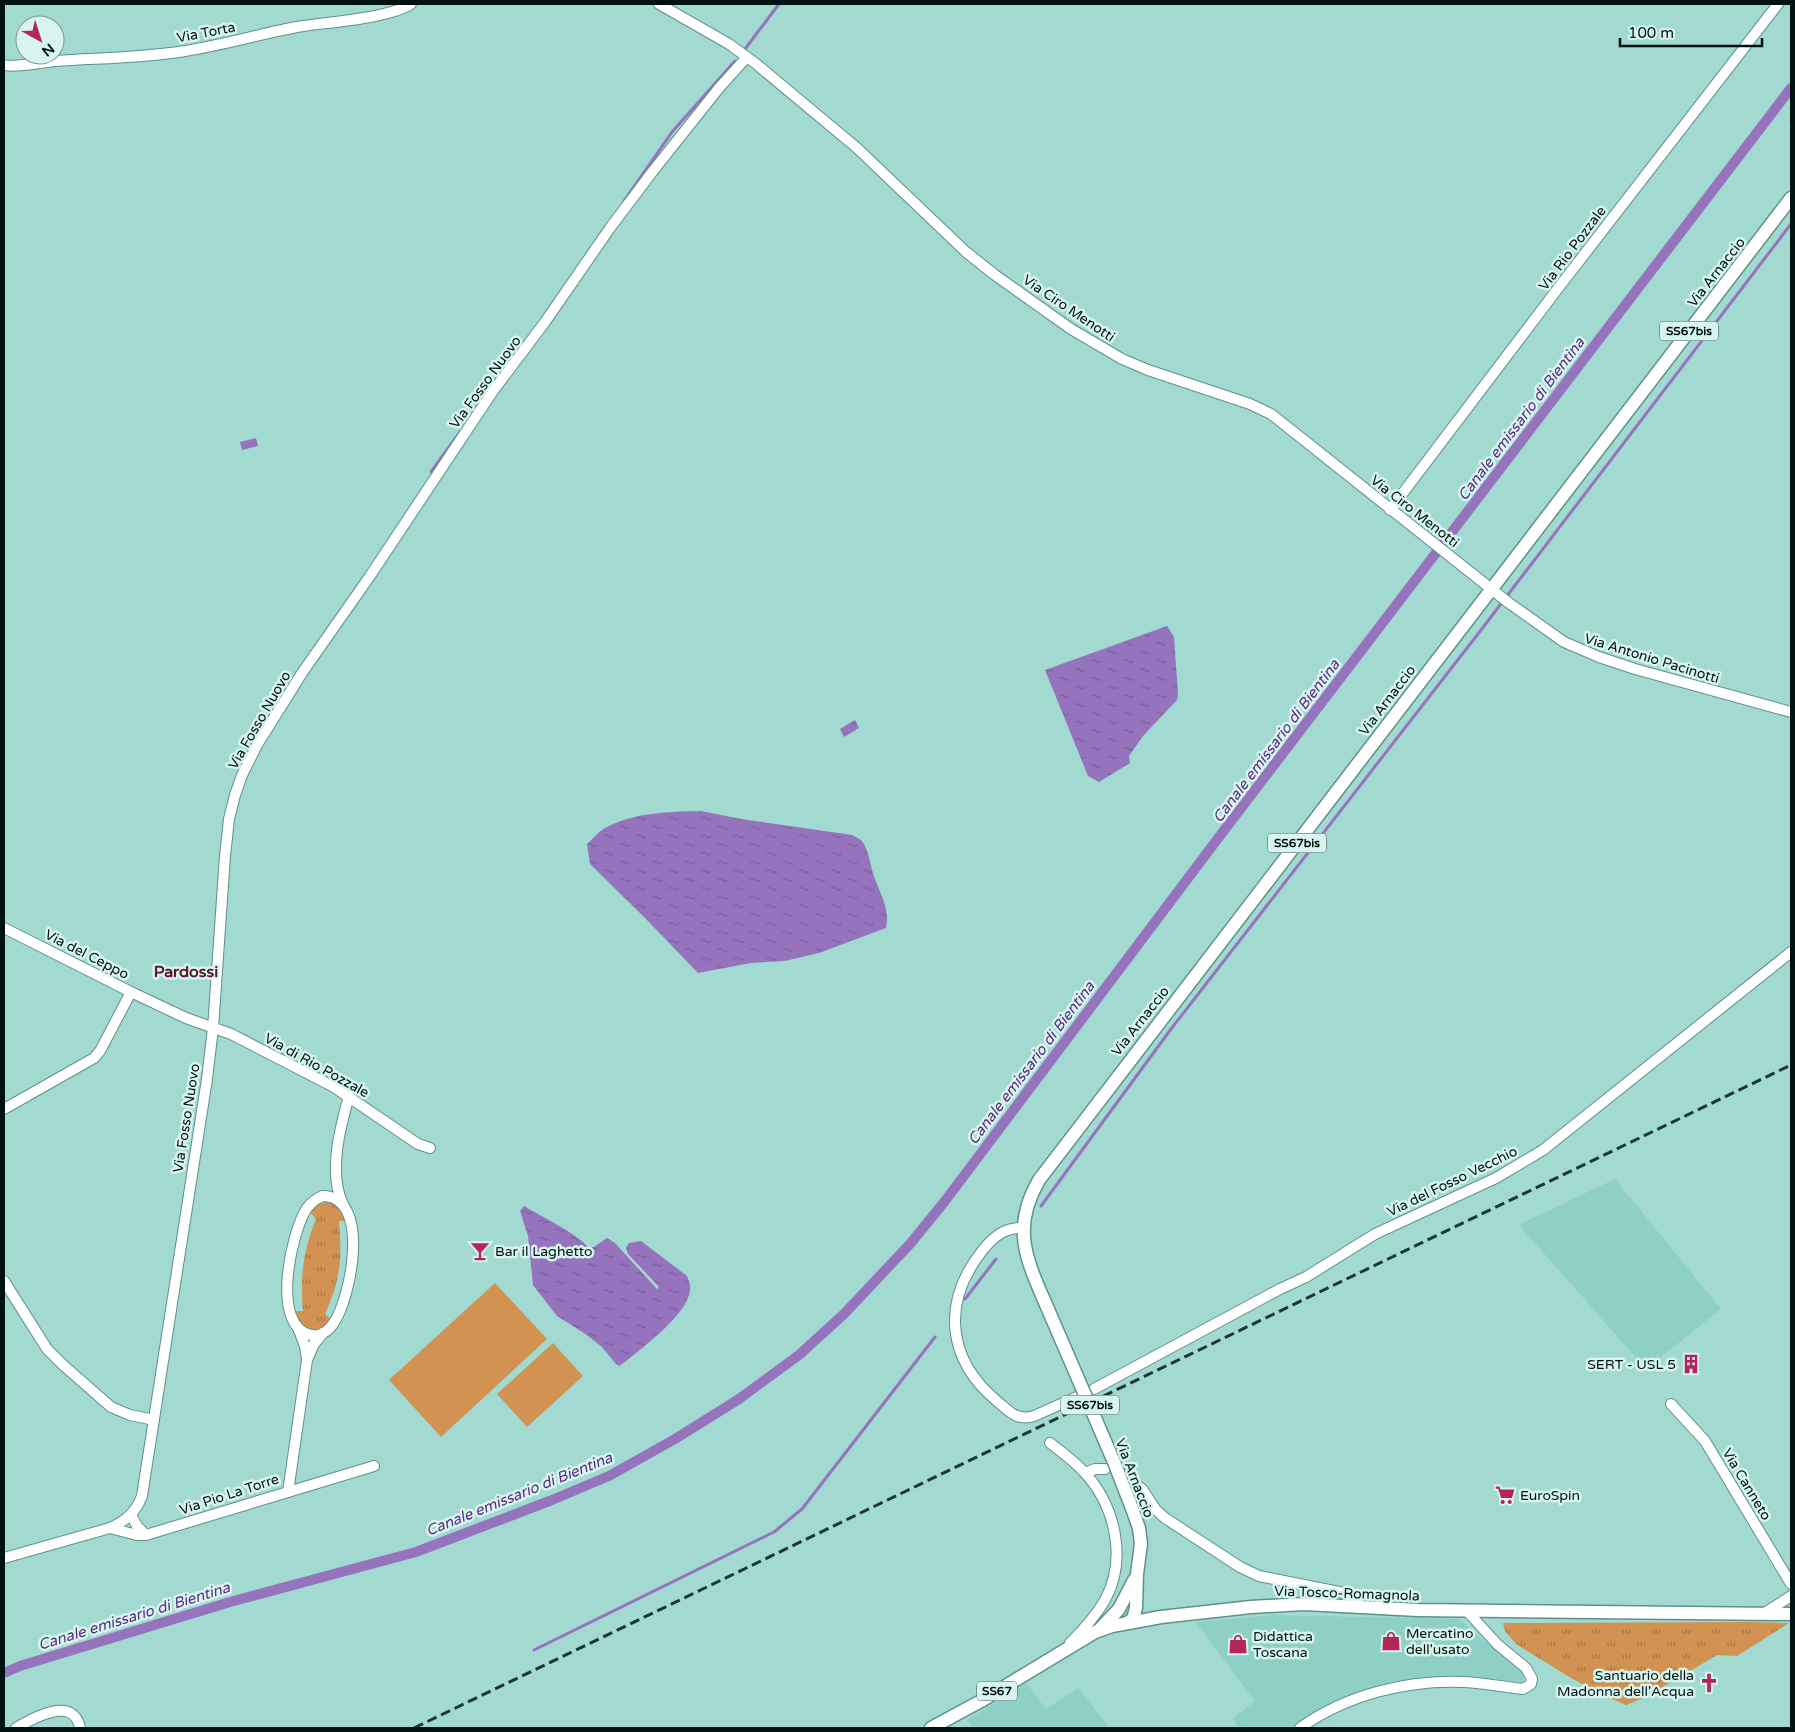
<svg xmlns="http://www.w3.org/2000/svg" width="1795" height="1732" viewBox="0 0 1795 1732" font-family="'Varela Round',sans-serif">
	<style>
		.built { fill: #8fd0c6 }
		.grass { fill: url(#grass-tufts) }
		.pitch { fill: #d19252 }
		.water { fill: url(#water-ripples) }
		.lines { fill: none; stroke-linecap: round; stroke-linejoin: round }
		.stream { stroke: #9674bd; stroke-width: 3 }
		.canal { stroke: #9674bd; stroke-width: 10 }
		.minor-casing { stroke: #5d928b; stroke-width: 12 }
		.major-casing { stroke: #5d928b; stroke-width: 15 }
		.minor { stroke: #fff; stroke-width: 10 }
		.major { stroke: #fff; stroke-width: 12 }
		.rail { stroke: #1d3734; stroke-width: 3; stroke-dasharray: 10 5; stroke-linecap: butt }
		.major-bridge-casing { stroke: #5d928b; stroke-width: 15; stroke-linecap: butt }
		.major-bridge { stroke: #fff; stroke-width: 12 }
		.labels { text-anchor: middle; stroke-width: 5; stroke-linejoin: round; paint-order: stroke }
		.shield { fill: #d8f4ef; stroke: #415654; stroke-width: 1 }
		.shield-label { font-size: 12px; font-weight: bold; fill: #001311 }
		.street-label { font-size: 14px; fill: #001311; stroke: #d8f4ef }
		.poi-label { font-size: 14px; fill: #001311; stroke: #d8f4ef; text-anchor: start }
		.water-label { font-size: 15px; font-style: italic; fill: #5a2c84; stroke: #d8f4ef }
		.quarter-label { font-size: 16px; font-weight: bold; fill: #59152c; stroke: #d8f4ef }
	</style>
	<defs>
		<pattern id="grass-tufts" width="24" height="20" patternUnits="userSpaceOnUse" patternTransform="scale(1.25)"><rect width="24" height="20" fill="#d19252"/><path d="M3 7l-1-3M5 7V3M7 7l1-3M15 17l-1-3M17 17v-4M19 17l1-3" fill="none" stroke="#a77643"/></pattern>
		<pattern id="water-ripples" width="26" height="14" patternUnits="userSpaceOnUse" patternTransform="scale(1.25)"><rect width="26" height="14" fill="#9674bd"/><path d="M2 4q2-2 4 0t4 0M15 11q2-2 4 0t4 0" fill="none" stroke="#785e98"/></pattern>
	</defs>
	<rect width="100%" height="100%" fill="#a2d9d1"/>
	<!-- built -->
	<g class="built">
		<polygon points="1615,1179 1721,1309 1646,1369 1519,1225"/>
		<polygon points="1272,1615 1459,1619 1490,1646 1527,1673 1520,1684 1388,1686 1327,1705 1294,1728 1239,1728 1233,1718 1255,1701 1196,1622"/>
		<polygon points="1026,1683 1046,1709 1078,1688 1108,1726 1105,1728 973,1728 967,1720"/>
	</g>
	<!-- grass -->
	<g class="grass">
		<path d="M327,1202c13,3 14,8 20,19h-8c3,37 2,58 -14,93l7,6c-19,18 -27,13 -38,-9h9c-3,-35 0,-60 13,-92l-6,-7 6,-7z"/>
		<polygon points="1748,1622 1789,1623 1737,1656 1717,1655 1648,1696 1626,1705 1601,1694 1571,1678 1516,1644 1505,1631 1503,1623"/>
	</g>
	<!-- pitch -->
	<g class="pitch">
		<polygon points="495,1283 547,1339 441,1437 389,1380"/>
		<polygon points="553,1343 583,1376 527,1427 497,1394"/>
	</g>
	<!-- water -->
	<g class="water">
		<polygon points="256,438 258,446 242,450 240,442"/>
		<polygon points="1167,626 1174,637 1178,694 1177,700 1143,736 1129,756 1130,763 1099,782 1088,776 1045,670"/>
		<polygon points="855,720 859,728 844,737 840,729"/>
		<path d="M701,811l40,8 111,16c4,2 8,4 10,6 8,11 8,26 13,38 6,16 15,31 11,49l-67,25 -34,8 -34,2 -53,10 -53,-55 -55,-54 -3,-20c6,-5 11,-12 18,-16 30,-16 63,-16 96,-17z"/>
		<path d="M524,1206c21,13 48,24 65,42l5,-1 13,-9 8,5 42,46 2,-2 -31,-33 -2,-6 3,-5 12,-2 46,35c2,5 4,9 3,15 -4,25 -46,55 -65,71l-6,4 -3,-2 -14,-17 -15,-12 -30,-19 -24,-31 -5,-49 -8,-25z"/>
	</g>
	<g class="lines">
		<!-- stream -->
		<g class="stream">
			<polyline points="745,49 779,4"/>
			<polyline points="624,201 672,132 735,61"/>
			<polyline points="431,472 460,432"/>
			<polyline points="1041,1206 1171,1029 1481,630 1791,224"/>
			<polyline points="965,1299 996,1259"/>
			<polyline points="534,1650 774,1532 802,1509 935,1337"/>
		</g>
		<!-- canal -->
		<polyline class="canal" points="4,1673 20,1666 230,1602 416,1552 552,1500 609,1476 675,1439 739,1399 799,1355 844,1314 910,1244 945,1201 1219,837 1791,88"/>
		<defs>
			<g id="minor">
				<polyline points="659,4 729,44 755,63 857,148 966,252 995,275 1071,329 1122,359 1148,370 1250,404 1271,414 1509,603 1564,642 1599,657 1635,669 1791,712"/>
				<path d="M4,65c12,3 38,-3 52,-4 43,-3 87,-3 129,-10 38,-6 74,-17 112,-24 30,-5 90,-8 114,-23"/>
				<polyline points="1390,510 1559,287 1778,4"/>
				<polyline points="4,928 131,992 186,1018 231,1034 334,1087 418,1144 430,1148"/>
				<polyline points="4,1109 94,1058 100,1051 131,992"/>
				<path d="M322,1196c50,-1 29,103 11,128 -5,7 -13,13 -22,11 -41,-8 -20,-103 -4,-127 4,-5 9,-9 15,-12z"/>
				<path d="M343,1204c-15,-31 -3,-76 6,-108"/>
				<path d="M1023,1228c-18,-1 -30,9 -41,23 -41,52 -35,109 16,151 12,10 19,19 36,14l45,-20"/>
				<polyline points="4,1281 47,1349 62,1364 111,1407 130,1415 154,1420"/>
				<polyline points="298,1328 305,1346 307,1359"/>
				<polyline points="1094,1389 1280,1289 1306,1277 1375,1234 1496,1178 1543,1150 1791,952"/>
				<polyline points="1671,1404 1705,1441 1791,1584"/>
				<path d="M1050,1443c12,9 25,19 35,30 30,33 42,85 21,125 -9,17 -23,32 -36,45"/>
				<polyline points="1085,1473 1095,1469 1105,1469"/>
				<path d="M1124,1476l18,13 14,21 9,8 75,49 19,9 85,17c8,3 13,5 13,14"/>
				<polyline points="288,1492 374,1466"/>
				<polyline points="131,1515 137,1526 146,1535"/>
				<polyline points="110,1528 137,1535 146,1535 288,1492 307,1360 314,1344 323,1333"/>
				<path d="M4,1558l106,-30c16,-7 26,-16 32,-32l65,-417 6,-51 12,-172 4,-37 6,-24 7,-20 15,-30 45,-72 68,-97 123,-185 52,-69 65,-94 43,-57 66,-83 28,-31"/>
				<polyline points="1763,1614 1791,1596"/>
				<path d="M16,1728c17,-10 58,-33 64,0"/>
				<path d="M1300,1728c46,-33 108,-49 165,-46 19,1 38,5 58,7l8,-5 1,-5 -6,-11 -29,-24 -30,-33"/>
			</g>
			<g id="major">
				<path d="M1044,1300c-20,-45 -31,-75 -5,-120l752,-982"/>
				<polyline points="1127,1623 1133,1619 1136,1608 1137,1574 1141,1544 1139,1528 1133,1511"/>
				<polyline points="1100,1629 1119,1609 1134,1580"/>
				<polyline points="931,1728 981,1701 1095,1632 1112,1626 1161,1617 1251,1607 1304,1604 1418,1610 1791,1614"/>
			</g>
		</defs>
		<!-- minor casing -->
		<use href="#minor" class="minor-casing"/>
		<!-- major casing -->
		<use href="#major" class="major-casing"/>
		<!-- minor -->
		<use href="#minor" class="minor"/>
		<!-- major -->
		<use href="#major" class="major"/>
		<!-- rail -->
		<polyline class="rail" points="414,1728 1791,1065"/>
		<defs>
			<polyline id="major-bridge" points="1044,1300 1114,1462 1133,1511"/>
		</defs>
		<!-- major-bridge casing -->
		<use href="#major-bridge" class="major-bridge-casing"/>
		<!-- major-bridge -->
		<use href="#major-bridge" class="major-bridge"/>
	</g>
	<!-- icons -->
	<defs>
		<symbol id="bar-bare" viewBox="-9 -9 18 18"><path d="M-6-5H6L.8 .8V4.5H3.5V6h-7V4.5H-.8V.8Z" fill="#b4265a" stroke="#d8f4ef" stroke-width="2.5" paint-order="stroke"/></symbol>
		<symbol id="building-bare" viewBox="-9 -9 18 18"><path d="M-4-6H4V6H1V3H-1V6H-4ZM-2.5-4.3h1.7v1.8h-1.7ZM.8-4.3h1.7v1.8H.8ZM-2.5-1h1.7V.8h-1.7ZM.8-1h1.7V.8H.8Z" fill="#b4265a" stroke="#d8f4ef" stroke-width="2.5" paint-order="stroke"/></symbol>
		<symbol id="supermarket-bare" viewBox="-9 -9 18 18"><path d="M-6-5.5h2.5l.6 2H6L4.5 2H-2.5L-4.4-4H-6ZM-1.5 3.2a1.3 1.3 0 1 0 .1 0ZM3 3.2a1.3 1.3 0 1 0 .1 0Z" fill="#b4265a" stroke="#d8f4ef" stroke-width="2.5" paint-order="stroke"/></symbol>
		<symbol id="shop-bare" viewBox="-9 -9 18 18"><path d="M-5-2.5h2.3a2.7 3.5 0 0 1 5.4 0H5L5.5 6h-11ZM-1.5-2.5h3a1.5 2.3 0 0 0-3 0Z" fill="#b4265a" stroke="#d8f4ef" stroke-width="2.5" paint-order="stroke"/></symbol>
		<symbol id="church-bare" viewBox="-9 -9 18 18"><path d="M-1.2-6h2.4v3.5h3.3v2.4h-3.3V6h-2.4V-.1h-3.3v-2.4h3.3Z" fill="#b4265a" stroke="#d8f4ef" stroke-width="2.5" paint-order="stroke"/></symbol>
	</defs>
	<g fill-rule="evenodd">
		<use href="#bar-bare" x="466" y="1237" width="28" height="28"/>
		<use href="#building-bare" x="1677" y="1350" width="28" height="28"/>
		<use href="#supermarket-bare" x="1491" y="1481" width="28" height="28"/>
		<use href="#shop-bare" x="1377" y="1627" width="28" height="28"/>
		<use href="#shop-bare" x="1224" y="1630" width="28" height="28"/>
		<use href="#church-bare" x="1695" y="1669" width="28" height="28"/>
	</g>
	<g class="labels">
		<!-- shield labels -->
		<g class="shield">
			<rect x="1660" y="321.5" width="58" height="19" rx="4"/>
			<rect x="1268" y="833.5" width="58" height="19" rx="4"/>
			<rect x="1061" y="1395.5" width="58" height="19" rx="4"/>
			<rect x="977" y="1681.5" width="40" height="19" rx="4"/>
		</g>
		<g class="shield-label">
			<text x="1689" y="335">SS67bis</text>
			<text x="1297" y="847">SS67bis</text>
			<text x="1090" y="1409">SS67bis</text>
			<text x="997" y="1695">SS67</text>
		</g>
		<!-- street labels -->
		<g class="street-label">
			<text transform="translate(206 32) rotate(-11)" y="5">Via Torta</text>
			<text transform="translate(1572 248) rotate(-53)" y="5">Via Rio Pozzale</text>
			<text transform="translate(1716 272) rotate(-52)" y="5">Via Arnaccio</text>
			<text transform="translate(1069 308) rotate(34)" y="5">Via Ciro Menotti</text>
			<text transform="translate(485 382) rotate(-54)" y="5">Via Fosso Nuovo</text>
			<text transform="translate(1415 511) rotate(38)" y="5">Via Ciro Menotti</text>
			<text transform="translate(1652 658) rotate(17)" y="5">Via Antonio Pacinotti</text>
			<text transform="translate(1387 700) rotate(-53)" y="5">Via Arnaccio</text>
			<text transform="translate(259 720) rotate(-60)" y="5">Via Fosso Nuovo</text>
			<text transform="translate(87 954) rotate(27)" y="5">Via del Ceppo</text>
			<text transform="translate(1140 1021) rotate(-52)" y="5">Via Arnaccio</text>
			<text transform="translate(317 1065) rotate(29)" y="5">Via di Rio Pozzale</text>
			<text transform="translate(186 1118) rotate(-81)" y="5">Via Fosso Nuovo</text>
			<text transform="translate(1452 1181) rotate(-26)" y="5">Via del Fosso Vecchio</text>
			<text transform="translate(1135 1478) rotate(69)" y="5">Via Arnaccio</text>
			<text transform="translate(1747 1484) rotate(59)" y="5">Via Canneto</text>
			<text transform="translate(229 1494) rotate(-18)" y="5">Via Pio La Torre</text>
			<text transform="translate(1347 1593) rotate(2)" y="5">Via Tosco-Romagnola</text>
		</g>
		<!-- poi labels -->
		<g class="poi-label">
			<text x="495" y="1256">Bar il Laghetto</text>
			<text x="1676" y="1369" text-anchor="end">SERT - USL 5</text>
			<text x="1520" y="1500">EuroSpin</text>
			<text x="1406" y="1638">Mercatino<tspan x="1406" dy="16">dell'usato</tspan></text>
			<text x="1253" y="1641">Didattica<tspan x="1253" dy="16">Toscana</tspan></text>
			<text x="1694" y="1680" text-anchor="end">Santuario della<tspan x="1694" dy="16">Madonna dell'Acqua</tspan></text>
		</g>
		<!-- water labels -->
		<g class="water-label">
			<text transform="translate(1521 419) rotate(-53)" y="5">Canale emissario di Bientina</text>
			<text transform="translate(1276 741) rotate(-53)" y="5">Canale emissario di Bientina</text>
			<text transform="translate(1031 1063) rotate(-53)" y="5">Canale emissario di Bientina</text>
			<text transform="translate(519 1494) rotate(-22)" y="5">Canale emissario di Bientina</text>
			<text transform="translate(134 1616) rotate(-17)" y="5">Canale emissario di Bientina</text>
		</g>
		<!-- quarter labels -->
		<g class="quarter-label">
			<text x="186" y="977">Pardossi</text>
		</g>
	</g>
	<!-- border -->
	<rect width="1795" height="1732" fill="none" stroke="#001311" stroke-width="10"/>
	<!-- north arrow -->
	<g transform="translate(40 40) rotate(141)"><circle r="24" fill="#d8f4ef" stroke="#829a96"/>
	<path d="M0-4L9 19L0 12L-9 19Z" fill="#b4265a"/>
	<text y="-8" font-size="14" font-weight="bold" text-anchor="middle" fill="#001311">N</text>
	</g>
	<!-- scale -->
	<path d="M1620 38v8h142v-8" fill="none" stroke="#001311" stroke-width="2.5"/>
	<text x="1628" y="38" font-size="15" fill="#001311" stroke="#d8f4ef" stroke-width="4" paint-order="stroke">100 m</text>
</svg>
